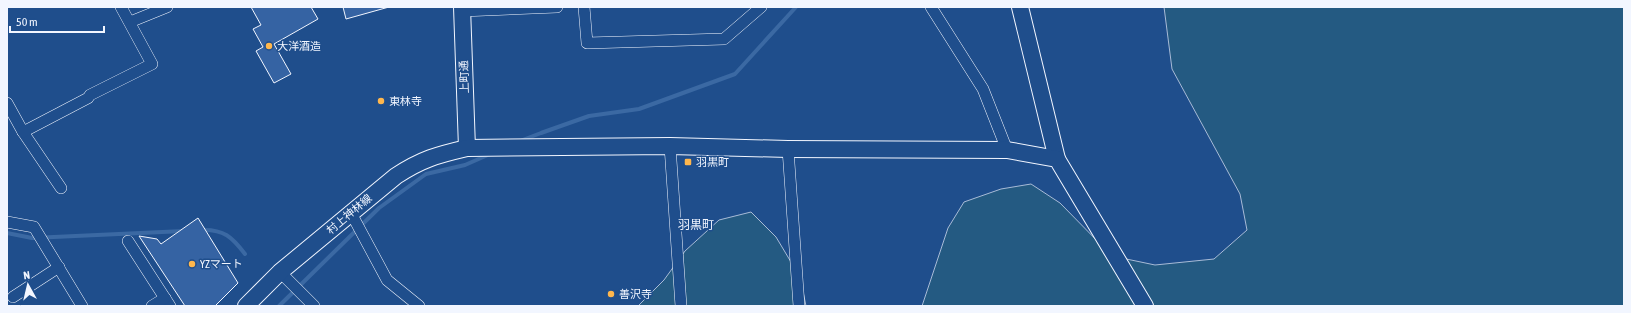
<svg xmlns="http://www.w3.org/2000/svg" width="1631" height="313" viewBox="0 0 1631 313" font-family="'Asap Condensed','Noto Sans JP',sans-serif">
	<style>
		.green { fill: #245a82; stroke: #a8bbd7 }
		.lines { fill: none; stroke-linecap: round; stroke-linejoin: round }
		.stream { stroke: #3b69a3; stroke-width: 4 }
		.building { fill: #3563a3; stroke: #f2f6ff }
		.street-casing { stroke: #f2f6ff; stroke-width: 12 }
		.secondary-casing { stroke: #f2f6ff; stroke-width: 18 }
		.street { stroke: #1f4e8c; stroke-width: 11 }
		.secondary { stroke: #1f4e8c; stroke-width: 16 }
		.poi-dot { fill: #ffb74d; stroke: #1f4e8c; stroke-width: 1.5 }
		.labels { text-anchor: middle; stroke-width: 3; stroke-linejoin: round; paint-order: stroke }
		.poi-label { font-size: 11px; fill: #f2f6ff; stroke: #1f4e8c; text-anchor: start }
		.street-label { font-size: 11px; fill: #f2f6ff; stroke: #1f4e8c }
		.neighbourhood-label { font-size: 12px; fill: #f2f6ff; stroke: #1f4e8c }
	</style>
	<rect width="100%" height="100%" fill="#1f4e8c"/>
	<!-- green -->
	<g class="green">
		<polygon points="1164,7 1624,7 1624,306 922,306 948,228 964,202 1001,189 1031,184 1060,203 1112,256 1155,265 1214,259 1247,230 1240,194 1172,69"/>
		<polygon points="751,212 776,237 800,277 806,306 638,306 664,280 685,251 719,220"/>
	</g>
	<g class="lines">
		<!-- stream -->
		<g class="stream">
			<polyline points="520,141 541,133 589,116 639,109 735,74 796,7"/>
			<path d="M201,230c23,-1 31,7 44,24"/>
			<polyline points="7,233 32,238 184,231"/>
			<polyline points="279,306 379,208 426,174 465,165 490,154"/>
		</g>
	</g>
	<!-- building -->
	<g class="building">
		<polygon points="251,7 311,7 318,19 274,44 291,74 274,83 256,51 263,47 253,29 261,25"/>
		<polygon points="343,7 389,7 346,19"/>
		<polygon points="198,218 238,283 215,306 185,306 139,236 157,239 161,244"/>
	</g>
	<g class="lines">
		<defs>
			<g id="street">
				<polyline points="584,7 587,43 724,39 761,7"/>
				<polyline points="931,7 983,89 1007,150"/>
				<polyline points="462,11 557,7"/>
				<polyline points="130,22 167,7"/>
				<polyline points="7,103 23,132 61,188"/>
				<polyline points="23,132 88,98 90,95 152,64 121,7"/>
				<polyline points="670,146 681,306"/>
				<polyline points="788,149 799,306"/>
				<polyline points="351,213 387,280 419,306"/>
				<polyline points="7,222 34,227 82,306"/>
				<polyline points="128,241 170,306"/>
				<polyline points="280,272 314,306"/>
				<polyline points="13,297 59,267"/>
				<polyline points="152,306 165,298"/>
			</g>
			<g id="secondary">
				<polyline points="462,7 467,148"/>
				<polyline points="1020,7 1057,159"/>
				<path d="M246,306l34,-34 116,-96c26,-17 41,-21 71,-28l203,-2 118,3 219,1 50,9 88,147"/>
			</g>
		</defs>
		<!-- street casing -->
		<use href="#street" class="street-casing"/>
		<!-- secondary casing -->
		<use href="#secondary" class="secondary-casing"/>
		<!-- street -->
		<use href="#street" class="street"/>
		<!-- secondary -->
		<use href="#secondary" class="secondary"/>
	</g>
	<!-- markers -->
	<g class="poi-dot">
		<circle cx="269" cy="46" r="4"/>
		<circle cx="381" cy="101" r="4"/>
		<rect x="684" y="158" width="8" height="8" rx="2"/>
		<circle cx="192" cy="264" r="4"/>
		<circle cx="611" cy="294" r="4"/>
	</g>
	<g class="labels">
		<!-- poi labels -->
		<g class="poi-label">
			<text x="277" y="50">大洋酒造</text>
			<text x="389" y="105">東林寺</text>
			<text x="696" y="166">羽黒町</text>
			<text x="200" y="268">YZマート</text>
			<text x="619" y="298">善沢寺</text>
		</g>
		<!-- street labels -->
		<g class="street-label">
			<text transform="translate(464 77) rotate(-92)" y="4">上町通</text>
			<text transform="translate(349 214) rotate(-40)" y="4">村上神林線</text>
		</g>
		<!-- neighbourhood labels -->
		<g class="neighbourhood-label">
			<text x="696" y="229">羽黒町</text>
		</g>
	</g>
	<!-- border -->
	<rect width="1631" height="313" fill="none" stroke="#f2f6ff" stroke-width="16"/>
	<!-- north arrow -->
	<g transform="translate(28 285) rotate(352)" stroke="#1f4e8c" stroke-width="3" paint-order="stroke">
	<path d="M0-3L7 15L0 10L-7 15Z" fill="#f2f6ff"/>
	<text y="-6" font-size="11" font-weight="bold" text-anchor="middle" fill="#f2f6ff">N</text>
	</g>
	<!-- scale -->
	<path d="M10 26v6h94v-6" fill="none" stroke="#f2f6ff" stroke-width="2"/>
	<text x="16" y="26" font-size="12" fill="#f2f6ff" stroke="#1f4e8c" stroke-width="3" paint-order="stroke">50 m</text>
</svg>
